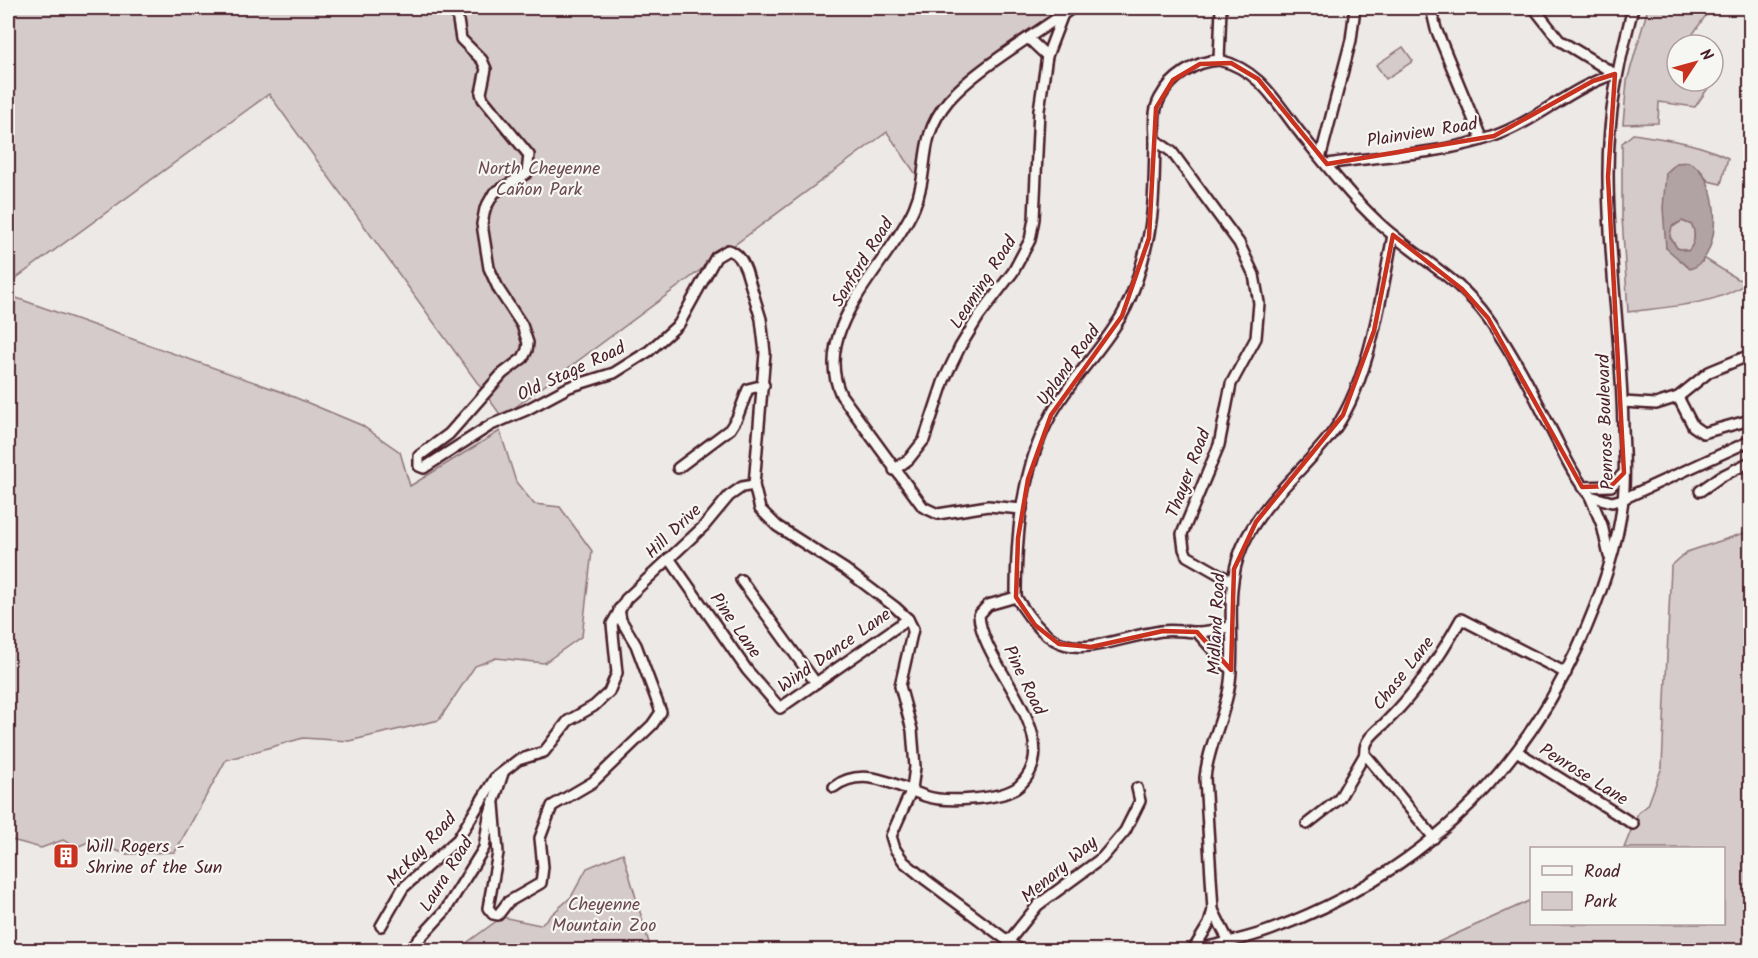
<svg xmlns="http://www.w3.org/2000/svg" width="1758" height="958" viewBox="0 0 1758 958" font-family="Kalam,sans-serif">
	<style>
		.green { fill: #d4cbca; stroke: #8f757a; stroke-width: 1.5 }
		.water { fill: #b1a2a3; stroke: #886e73; stroke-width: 1.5; fill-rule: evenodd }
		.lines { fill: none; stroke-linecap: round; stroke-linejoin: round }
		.minor-casing { stroke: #4a1f2b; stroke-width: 14 }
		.minor { stroke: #f6f6f2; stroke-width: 9 }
		.marked { fill: none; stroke: #c8321e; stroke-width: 4.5; stroke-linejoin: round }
		.labels { text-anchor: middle; stroke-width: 4.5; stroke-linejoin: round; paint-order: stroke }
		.street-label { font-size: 18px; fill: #4a1f2b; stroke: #f6f6f2 }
		.park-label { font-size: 18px; fill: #6c4a53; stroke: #f6f6f2 }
		.poi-label { font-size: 18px; fill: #4a1f2b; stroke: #f6f6f2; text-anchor: start }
	</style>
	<rect width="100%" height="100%" fill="#ece9e6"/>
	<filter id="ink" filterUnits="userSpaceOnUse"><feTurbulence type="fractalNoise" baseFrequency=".0167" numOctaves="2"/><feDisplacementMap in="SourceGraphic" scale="12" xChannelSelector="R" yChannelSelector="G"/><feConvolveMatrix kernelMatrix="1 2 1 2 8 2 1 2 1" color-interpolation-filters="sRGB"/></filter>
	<g filter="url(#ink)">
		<!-- green -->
		<g class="green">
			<path d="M8,8h1056l-107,78c-27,28 -38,51 -40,90l-30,-44 -385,285 -233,-323 -261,190z"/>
			<polygon points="1648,8 1711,8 1688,41 1693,45 1677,45 1677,81 1713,81 1695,107 1659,102 1658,123 1623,124 1627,81"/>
			<polygon points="1403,47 1413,61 1386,79 1376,65"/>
			<path d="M1633,134c32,5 66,9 95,24l-7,26 -13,-3c-7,-13 -16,-19 -31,-18l-11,10v75l36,14 2,-4 33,21 11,2c-26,24 -85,26 -120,31l-6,-95v-74z"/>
			<path d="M1682,221l10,4c4,9 3,19 -4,26l-11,-3 -7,-11v-8z"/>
			<polygon points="8,295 282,392 361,425 400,452 410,486 500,431 516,482 534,504 560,507 592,551 582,636 544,663 496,658 475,666 439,720 349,741 303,738 226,760 175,852 127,854 88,842 77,847 63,840 41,848 8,839"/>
			<polygon points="1750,531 1750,950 1421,950 1531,900 1532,924 1724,924 1724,848 1624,848 1638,813 1648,805 1662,767 1671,566 1687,552"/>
			<polygon points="623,853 651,950 457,950 502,917 540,925 571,897 587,868"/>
		</g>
		<!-- water -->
		<path class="water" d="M1688,162c34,12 36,97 2,107l-24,-21 -3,-40 3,-35 11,-10zM1682,221l10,4c4,9 3,19 -4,26l-11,-3 -7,-11 2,-11z"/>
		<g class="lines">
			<defs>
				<g id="minor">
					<path d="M456,8l5,31 21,21 4,9 -5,24 2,6 46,56 -2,18 -33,20 -9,16 -3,15 7,44 10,22 23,35 6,18 -1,7 -4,8 -21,16 -53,60 -30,22v10l5,2 6,-4 61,-39 35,-15 43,-23 45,-14 35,-22 30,-27 37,-67 12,-7c10,3 14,10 18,20l15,49 4,34 -11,132 6,24 17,17 69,44 49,37 13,12 5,10 -13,57 12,44 3,37 -3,22 -21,47 4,13 9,13 22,18 94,70"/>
					<path d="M1221,8l-2,52c42,10 57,43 82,74 25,31 49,62 78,89 35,33 81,55 109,95 25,35 44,73 63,111 12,23 22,47 39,67l22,6 11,-3 127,-58"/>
					<polyline points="1431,8 1436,29 1482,140"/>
					<polyline points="1534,8 1559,40 1615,74"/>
					<polyline points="1029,39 1047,56"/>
					<path d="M1219,60c-23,1 -48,17 -59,38 -8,14 -5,29 -5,44 -1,35 0,71 -9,105 -6,25 -14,54 -29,76 -20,32 -48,59 -66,92 -30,55 -35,121 -35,182 46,76 75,45 145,34 13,-2 24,1 37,1 10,0 22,-3 32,-5"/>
					<polyline points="1155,140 1172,152 1239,243 1254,275 1259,303 1256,338 1231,384 1219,445 1182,534 1184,549 1187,556 1231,581"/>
					<polyline points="1321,155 1351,40 1355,8"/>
					<path d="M1327,164c55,-9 114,-9 167,-28 43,-15 77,-49 121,-62"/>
					<polyline points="1678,397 1693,426 1703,433 1750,420"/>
					<polyline points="1623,402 1656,404 1678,397 1709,372 1750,355"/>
					<polyline points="678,468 730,429 737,418 748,389 764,385"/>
					<polyline points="894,470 909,459 924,440 944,380 960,347 979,316 1013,272 1030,240 1034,219 1039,110 1047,56 1063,14"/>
					<polyline points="1582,487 1611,486 1624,473"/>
					<polyline points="1700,491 1720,477 1750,462"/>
					<polyline points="1590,496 1602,525 1609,556"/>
					<path d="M1022,509l-34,-3 -50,8 -15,-7 -82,-112c-31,-68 48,-130 73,-187 17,-39 2,-68 34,-107 27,-32 88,-67 124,-93"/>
					<polyline points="669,558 747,670 780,708 908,619"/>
					<polyline points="741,580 816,683"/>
					<polyline points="1197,632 1231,670"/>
					<polyline points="1518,752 1633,824"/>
					<path d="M834,787c29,-22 63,-1 91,9 20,7 78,4 94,-10 51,-47 -38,-121 -40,-171l9,-10 28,-8"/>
					<polyline points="494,804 498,853 488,908 493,914 498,915 508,902 541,883 543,867 540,838 552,806 593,782 652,725 661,712 636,645 621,620 619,609"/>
					<polyline points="1307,824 1339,799 1365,754"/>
					<path d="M1434,838l-69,-84c-2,-13 10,-22 19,-30 31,-30 56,-67 77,-105l105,54"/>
					<polyline points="1213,910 1229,942"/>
					<polyline points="381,926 403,888 458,839 495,778 518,760 544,752 568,721 594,706 609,692 617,673 612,624 626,599 704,526 729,496 742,487 754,485"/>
					<polyline points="1008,942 1038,905 1102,858 1125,831 1140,801 1137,788"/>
					<polyline points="409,950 445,911 484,848 489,816 503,773"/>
					<path d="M1193,950l16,-26 4,-14 -8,-132c3,-33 21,-63 25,-96 6,-46 -7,-90 12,-135 19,-44 58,-73 87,-110 40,-49 52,-141 64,-202"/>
					<path d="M1194,950c26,-6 53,-11 79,-21 139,-52 242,-146 304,-280 21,-46 41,-99 46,-150 3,-23 1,-47 0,-70 -1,-85 -15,-170 -15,-255 0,-61 10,-108 25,-166"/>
				</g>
			</defs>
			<!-- minor casing -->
			<use href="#minor" class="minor-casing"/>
			<!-- minor -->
			<use href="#minor" class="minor"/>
		</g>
	</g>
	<!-- marked area -->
	<path class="marked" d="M1231,63l27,16 69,85 167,-28 99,-55 22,-7 -7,103 16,296 -13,13 -29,1 -94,-169 -26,-29 -69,-54 -19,96 -31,84 -87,107 -22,47 -3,101 -34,-38 -34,-1 -72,16 -32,-3 -24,-19 -19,-28 2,-59 10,-59 23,-64 71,-99 27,-78 7,-130 17,-28 27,-16z"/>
	<!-- icons -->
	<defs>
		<symbol id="building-square" viewBox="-11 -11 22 22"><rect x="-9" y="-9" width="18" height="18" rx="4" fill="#c8321e" stroke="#f6f6f2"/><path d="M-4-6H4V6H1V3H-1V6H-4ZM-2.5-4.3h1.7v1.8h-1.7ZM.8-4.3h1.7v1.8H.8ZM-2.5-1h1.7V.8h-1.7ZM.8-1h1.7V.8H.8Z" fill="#fff"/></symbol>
	</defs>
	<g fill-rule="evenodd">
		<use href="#building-square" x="51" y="841" width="30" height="30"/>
	</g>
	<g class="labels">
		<!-- street labels -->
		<g class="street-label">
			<text transform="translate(1422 132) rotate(-9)" y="6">Plainview Road</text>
			<text transform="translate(862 262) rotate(-58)" y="6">Sanford Road</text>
			<text transform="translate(983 282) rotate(-57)" y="6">Leaming Road</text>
			<text transform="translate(1068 365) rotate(-54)" y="6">Upland Road</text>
			<text transform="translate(571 371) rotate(-25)" y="6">Old Stage Road</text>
			<text transform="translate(1605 422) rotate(-92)" y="6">Penrose Boulevard</text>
			<text transform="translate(1188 473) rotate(-69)" y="6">Thayer Road</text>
			<text transform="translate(673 531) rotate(-44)" y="6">Hill Drive</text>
			<text transform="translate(1216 624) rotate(-87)" y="6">Midland Road</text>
			<text transform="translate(736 625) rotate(55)" y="6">Pine Lane</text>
			<text transform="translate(834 650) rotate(-35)" y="6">Wind Dance Lane</text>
			<text transform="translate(1403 673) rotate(-52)" y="6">Chase Lane</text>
			<text transform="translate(1025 680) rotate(64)" y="6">Pine Road</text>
			<text transform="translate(1584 774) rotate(32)" y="6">Penrose Lane</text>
			<text transform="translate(421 849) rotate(-47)" y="6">McKay Road</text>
			<text transform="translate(1059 869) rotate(-40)" y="6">Menary Way</text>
			<text transform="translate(446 874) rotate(-58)" y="6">Laura Road</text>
		</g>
		<!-- park labels -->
		<g class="park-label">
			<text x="539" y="174">North Cheyenne<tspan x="539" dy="21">Cañon Park</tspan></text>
			<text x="604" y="910">Cheyenne<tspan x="604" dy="21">Mountain Zoo</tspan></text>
		</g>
		<!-- poi labels -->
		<g class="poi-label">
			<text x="86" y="852">Will Rogers -<tspan x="86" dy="21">Shrine of the Sun</tspan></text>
		</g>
	</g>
	<!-- margin -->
	<rect width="1758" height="958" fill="none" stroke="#f6f6f2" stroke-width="30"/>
	<rect x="15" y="15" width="1728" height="928" fill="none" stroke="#4a1f2b" stroke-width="2" filter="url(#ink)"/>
	<!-- legend -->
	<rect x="1530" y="847" width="195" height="78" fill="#f6f6f2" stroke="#b1a0a2" stroke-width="1.5"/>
	<rect x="1542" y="866" width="30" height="9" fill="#f6f6f2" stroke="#b1a0a2" stroke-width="1.5"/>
	<text x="1584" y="877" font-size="18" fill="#4a1f2b">Road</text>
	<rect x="1542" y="892" width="30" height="18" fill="#d4cbca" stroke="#b1a0a2" stroke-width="1.5"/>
	<text x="1584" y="907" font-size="18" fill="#4a1f2b">Park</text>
	<!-- north arrow -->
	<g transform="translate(1695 63) rotate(54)"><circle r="28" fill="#f6f6f2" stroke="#b1a0a2" stroke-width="1.5"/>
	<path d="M0-4.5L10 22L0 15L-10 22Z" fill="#c8321e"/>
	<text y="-9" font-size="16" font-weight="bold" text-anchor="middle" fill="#4a1f2b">N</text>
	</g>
</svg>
